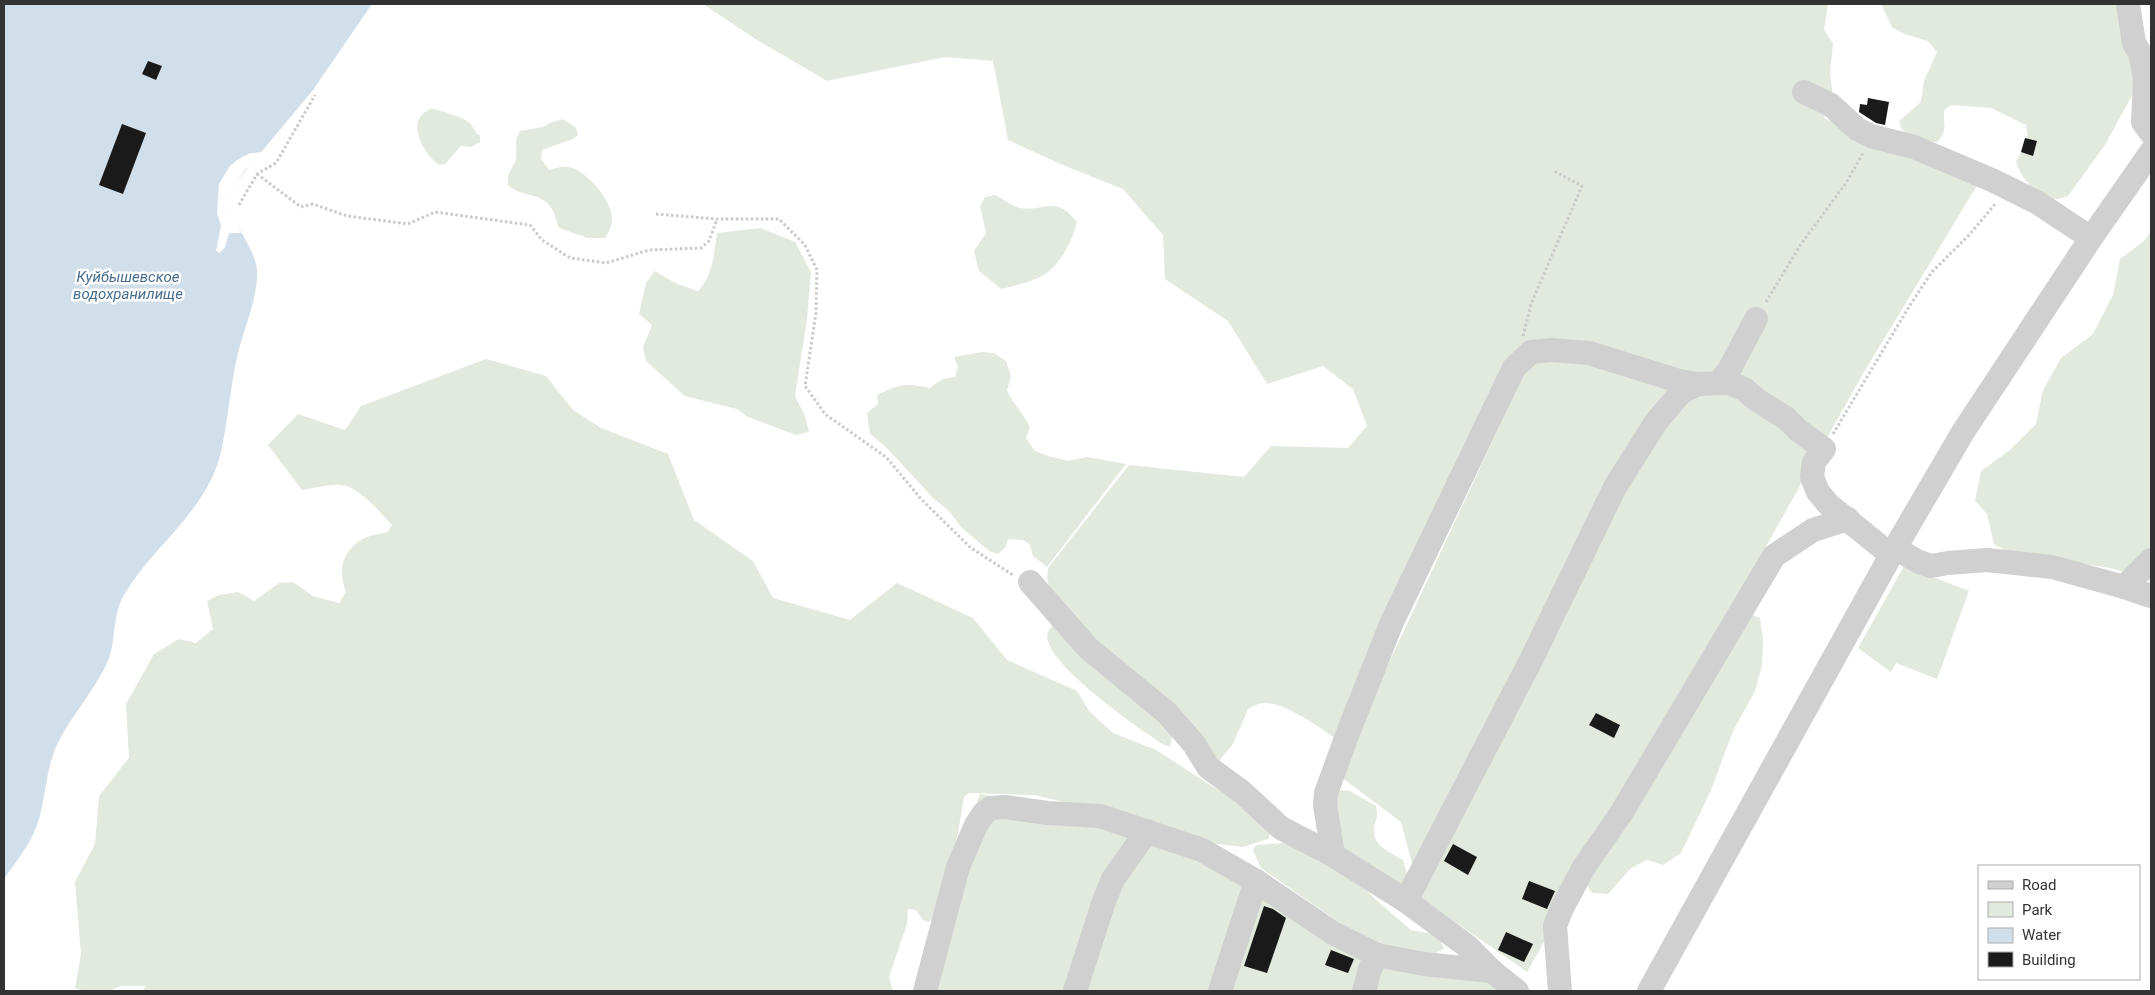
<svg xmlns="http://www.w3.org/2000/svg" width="2155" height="995" viewBox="0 0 2155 995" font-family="Roboto,sans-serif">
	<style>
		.green { fill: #e2e9dd }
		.water { fill: #d1dfeb }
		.pier { fill: #fff }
		.building { fill: #1a1a1a }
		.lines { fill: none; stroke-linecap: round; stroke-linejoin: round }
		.path { stroke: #cacaca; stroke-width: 3; stroke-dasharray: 2.5 2.5; stroke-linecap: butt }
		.minor { stroke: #d0d0d0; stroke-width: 24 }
		.labels { text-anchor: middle; stroke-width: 5; stroke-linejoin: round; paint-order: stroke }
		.water-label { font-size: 15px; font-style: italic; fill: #476d8f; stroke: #fff }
	</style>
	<rect width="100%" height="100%" fill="#fff"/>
	<!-- green -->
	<g class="green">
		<path d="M703,4h1125l-4,26 9,13 -3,30 3,25 -9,20 39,20 118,41 -117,193 -337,600 -106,-74 -20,-76 -64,-48 199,-426 -200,391c-17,-12 -53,-38 -73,-36 -6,1 -10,3 -15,6l-15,35 -15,18 -126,-116 -42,-58 -3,-9 1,-11 81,-103 115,12 27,-31 77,2 19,-22 -14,-37 -30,-23 -56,18 -39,-63 -63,-42 -2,-44 -40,-46 -58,-23 -57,-26 -15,-79 -48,-4 -118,24 -73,-43z"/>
		<path d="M1881,4h236l18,58 1,26 -31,57 -37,51c-4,1 -11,4 -16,3 -17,-4 -31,-21 -36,-37l12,-23 -2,-14 -35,-17 -39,-3 -7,4c-4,14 5,19 -8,33 -15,0 -35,-4 -38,-21l22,-19 3,-21 13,-29 -9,-11 -24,-7 -12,-7z"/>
		<path d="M431,109c7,0 34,9 39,14 4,5 5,10 10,13v6l-9,5 -10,-1 -16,18 -6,1c-16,-12 -35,-46 -8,-56z"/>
		<path d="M563,119l13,9 2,7 -5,4 -31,11 -1,9 8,11c7,-2 13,-4 20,-3 18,4 44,34 43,53 0,6 -4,13 -7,18h-17l-29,-10c-3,-7 -4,-16 -9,-22 -11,-14 -30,-9 -42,-21 -2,-12 5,-16 8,-26 2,-11 -3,-16 4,-28l23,-4 9,-5z"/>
		<path d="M995,195c8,4 17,11 25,13 26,4 35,-14 57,14 -5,20 -18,47 -39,56 -11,5 -25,8 -37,11l-22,-18 -5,-20 12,-18 -6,-27 5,-9z"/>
		<path d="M761,228l34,14 16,30 -4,47 -12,77 10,20 4,16 -13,3 -48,-18 -11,-8 -52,-13 -39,-35 -3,-14 9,-22 -13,-11 7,-31 9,-12 22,13 21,7c15,-15 16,-38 19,-58z"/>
		<polygon points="2151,231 2151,582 2115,569 2074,562 2020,559 1994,544 1987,514 1975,501 1981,471 2010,450 2036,424 2043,390 2061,358 2093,334 2113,295 2120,259 2144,241"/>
		<path d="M982,352l12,1 12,8 5,16 -4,13c6,14 16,23 23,37l-4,11 9,13 13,5 20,5 19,-4 39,7 -79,103 -14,-11 -3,-11 -7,-5 -15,-1 -3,9 -7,6 -9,-3 -28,-24 -12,-16 -16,-13 -47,-51 -16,-13 -3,-21 11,-9 -1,-9c23,-11 28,-12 53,-7l12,-9 13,-2 3,-10 -4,-10z"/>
		<path d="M486,359l60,17 27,34 28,18 67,26 26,66 59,41 20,37 77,22 47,-37 76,35 34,42 70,31 12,20 24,22 43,17 59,38 32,17 25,27 -4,7 -25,8 -48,-6 -114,-35 -47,-11 -65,-2 -5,4 -6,36 -21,81 -8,8 -6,-2 -7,-10 -8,-1 -1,15 -18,53 4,14h-750l2,-5h-24l-12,5h-24l-10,-3 6,-34 -6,-72 20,-38 4,-48 30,-38 -3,-54 28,-50 25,-15 17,4 17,-14 -6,-28 12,-6 19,-3 16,9 25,-18 14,-1 20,14 26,7 7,-11c-8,-21 -5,-39 15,-52 8,-5 19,-6 27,-8l4,-7c-11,-12 -34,-39 -51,-40 -12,-1 -26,3 -39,5l-34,-45 30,-31 47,16 16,-24z"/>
		<polygon points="1904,566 1969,591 1937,679 1896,663 1891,672 1858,648"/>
		<polygon points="1748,613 1760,618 1763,641 1762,666 1755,691 1733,731 1711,790 1681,853 1663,865 1647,860 1631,868 1608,894 1592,893 1588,887 1587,877"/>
		<path d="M1058,625l86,74 28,37 -2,10h-4c-26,-16 -111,-76 -118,-105 -2,-5 0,-10 3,-14z"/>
		<path d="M1338,790l12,1 26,15c3,15 -1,12 -2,24 -1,16 17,23 29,30l5,17v12l-66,-36 -10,-59z"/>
		<polygon points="980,794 1097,813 1199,844 1372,948 1463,970 1506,991 917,991 944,897"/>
		<polygon points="1282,843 1321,855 1353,876 1376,900 1411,930 1438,935 1444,949 1429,956 1366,941 1261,868 1253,850 1256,845"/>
	</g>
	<!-- water -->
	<path class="water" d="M4,4h368l-59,86 -76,91c-2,6 -6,13 -7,19 -2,22 25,44 27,71 1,28 -14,59 -20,86 -7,32 -9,64 -16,95 -14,60 -68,93 -97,143 -12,21 -8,44 -15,63 -14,35 -43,61 -56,97 -7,20 -8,43 -14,64 -6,22 -22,41 -35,60z"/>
	<!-- pier -->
	<polygon class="pier" points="266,152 245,170 237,181 230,199 231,211 241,233 229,233 225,247 220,253 216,251 221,226 217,213 219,184 230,166 237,160 250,153"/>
	<!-- building -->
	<g class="building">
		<polygon points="148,61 162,66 156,80 142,74"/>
		<polygon points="1868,98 1889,102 1885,125 1876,123 1859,112 1860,104 1867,105"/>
		<polygon points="122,124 146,133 123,194 99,185"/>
		<polygon points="2025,138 2037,141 2033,156 2021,152"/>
		<polygon points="1596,713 1620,725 1614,738 1589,725"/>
		<polygon points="1453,844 1477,857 1468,875 1444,861"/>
		<polygon points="1529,881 1555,891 1547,909 1522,899"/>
		<polygon points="1264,906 1273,909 1286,918 1267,973 1244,966"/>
		<polygon points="1506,932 1533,944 1524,962 1498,950"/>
		<polygon points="1331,950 1354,959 1348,973 1325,965"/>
	</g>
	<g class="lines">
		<!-- path -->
		<g class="path">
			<polyline points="257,174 301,207 313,204 347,216 408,224 435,212 530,225 542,240 570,258 606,263 649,250 701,248 709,241 717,219"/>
			<polyline points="239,205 257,174 276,163 315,95"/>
			<polyline points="656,214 717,219 779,219 805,245 817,270 816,313 805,386 825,414 886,457 922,500 971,548 1013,575"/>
			<polyline points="1766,302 1801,244 1846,183 1863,153"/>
			<polyline points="1523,336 1531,304 1582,186 1554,171"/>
			<polyline points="1833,434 1907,310 1931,273 1969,235 1996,203"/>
		</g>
		<!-- minor -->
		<g class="minor">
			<polyline points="2128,4 2134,43 2140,53 2145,79 2143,122 2151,133"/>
			<polyline points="1804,92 1831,105 1857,129 1871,136 1914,147 1994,181 2038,203 2091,238"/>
			<polyline points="1719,383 1729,383 1744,389 1757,400 1786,418 1799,431 1824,449 1814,462 1812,477 1818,492 1829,505 1891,555"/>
			<polyline points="1895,548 1919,562 1931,566 1948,563 1987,560 2052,567 2124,587 2151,596"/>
			<polyline points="1030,582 1088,648 1167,713 1194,744 1208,767 1242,792 1281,828 1333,855 1406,901 1467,946 1492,971 1517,991"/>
			<polyline points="2124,587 2151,560"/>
			<polyline points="1333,855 1325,805 1326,793 1349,730 1392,622 1514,368 1531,352 1552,350 1589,353 1679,381 1698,384 1719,383 1729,370 1756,319"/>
			<polyline points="1406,901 1531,660 1615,487 1656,422 1678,396 1685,390 1698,384"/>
			<polyline points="925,991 958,867 976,825 984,813 991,808 1005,807 1048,813 1100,816 1202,850 1256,881 1333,933 1377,955 1424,964 1492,971"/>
			<polyline points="1075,991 1103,904 1113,879 1147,831"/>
			<polyline points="1220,991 1256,881"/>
			<polyline points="1364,991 1370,969 1377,955"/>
			<polyline points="1560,991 1555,926 1562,908 1584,867 1622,812 1774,556 1813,530 1848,519"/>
			<polyline points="1649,991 1891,555 1963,432 2091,238 2151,152"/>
		</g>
	</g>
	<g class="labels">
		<!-- water labels -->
		<g class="water-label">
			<text x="128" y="282">Куйбышевское<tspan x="128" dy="17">водохранилище</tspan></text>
		</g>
	</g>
	<!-- border -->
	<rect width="2155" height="995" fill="none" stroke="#333333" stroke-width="10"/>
	<!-- legend -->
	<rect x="1978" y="865" width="162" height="115" fill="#ffffff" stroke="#adadad"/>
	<rect x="1988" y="881" width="25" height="8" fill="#d0d0d0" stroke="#adadad"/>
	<text x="2022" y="890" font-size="15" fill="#333333">Road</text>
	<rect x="1988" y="902" width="25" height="15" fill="#e2e9dd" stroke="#adadad"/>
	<text x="2022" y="915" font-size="15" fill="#333333">Park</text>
	<rect x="1988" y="928" width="25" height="15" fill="#d1dfeb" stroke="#adadad"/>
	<text x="2022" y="940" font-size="15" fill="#333333">Water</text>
	<rect x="1988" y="952" width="25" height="15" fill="#1a1a1a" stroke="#adadad"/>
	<text x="2022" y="965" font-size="15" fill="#333333">Building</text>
</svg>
